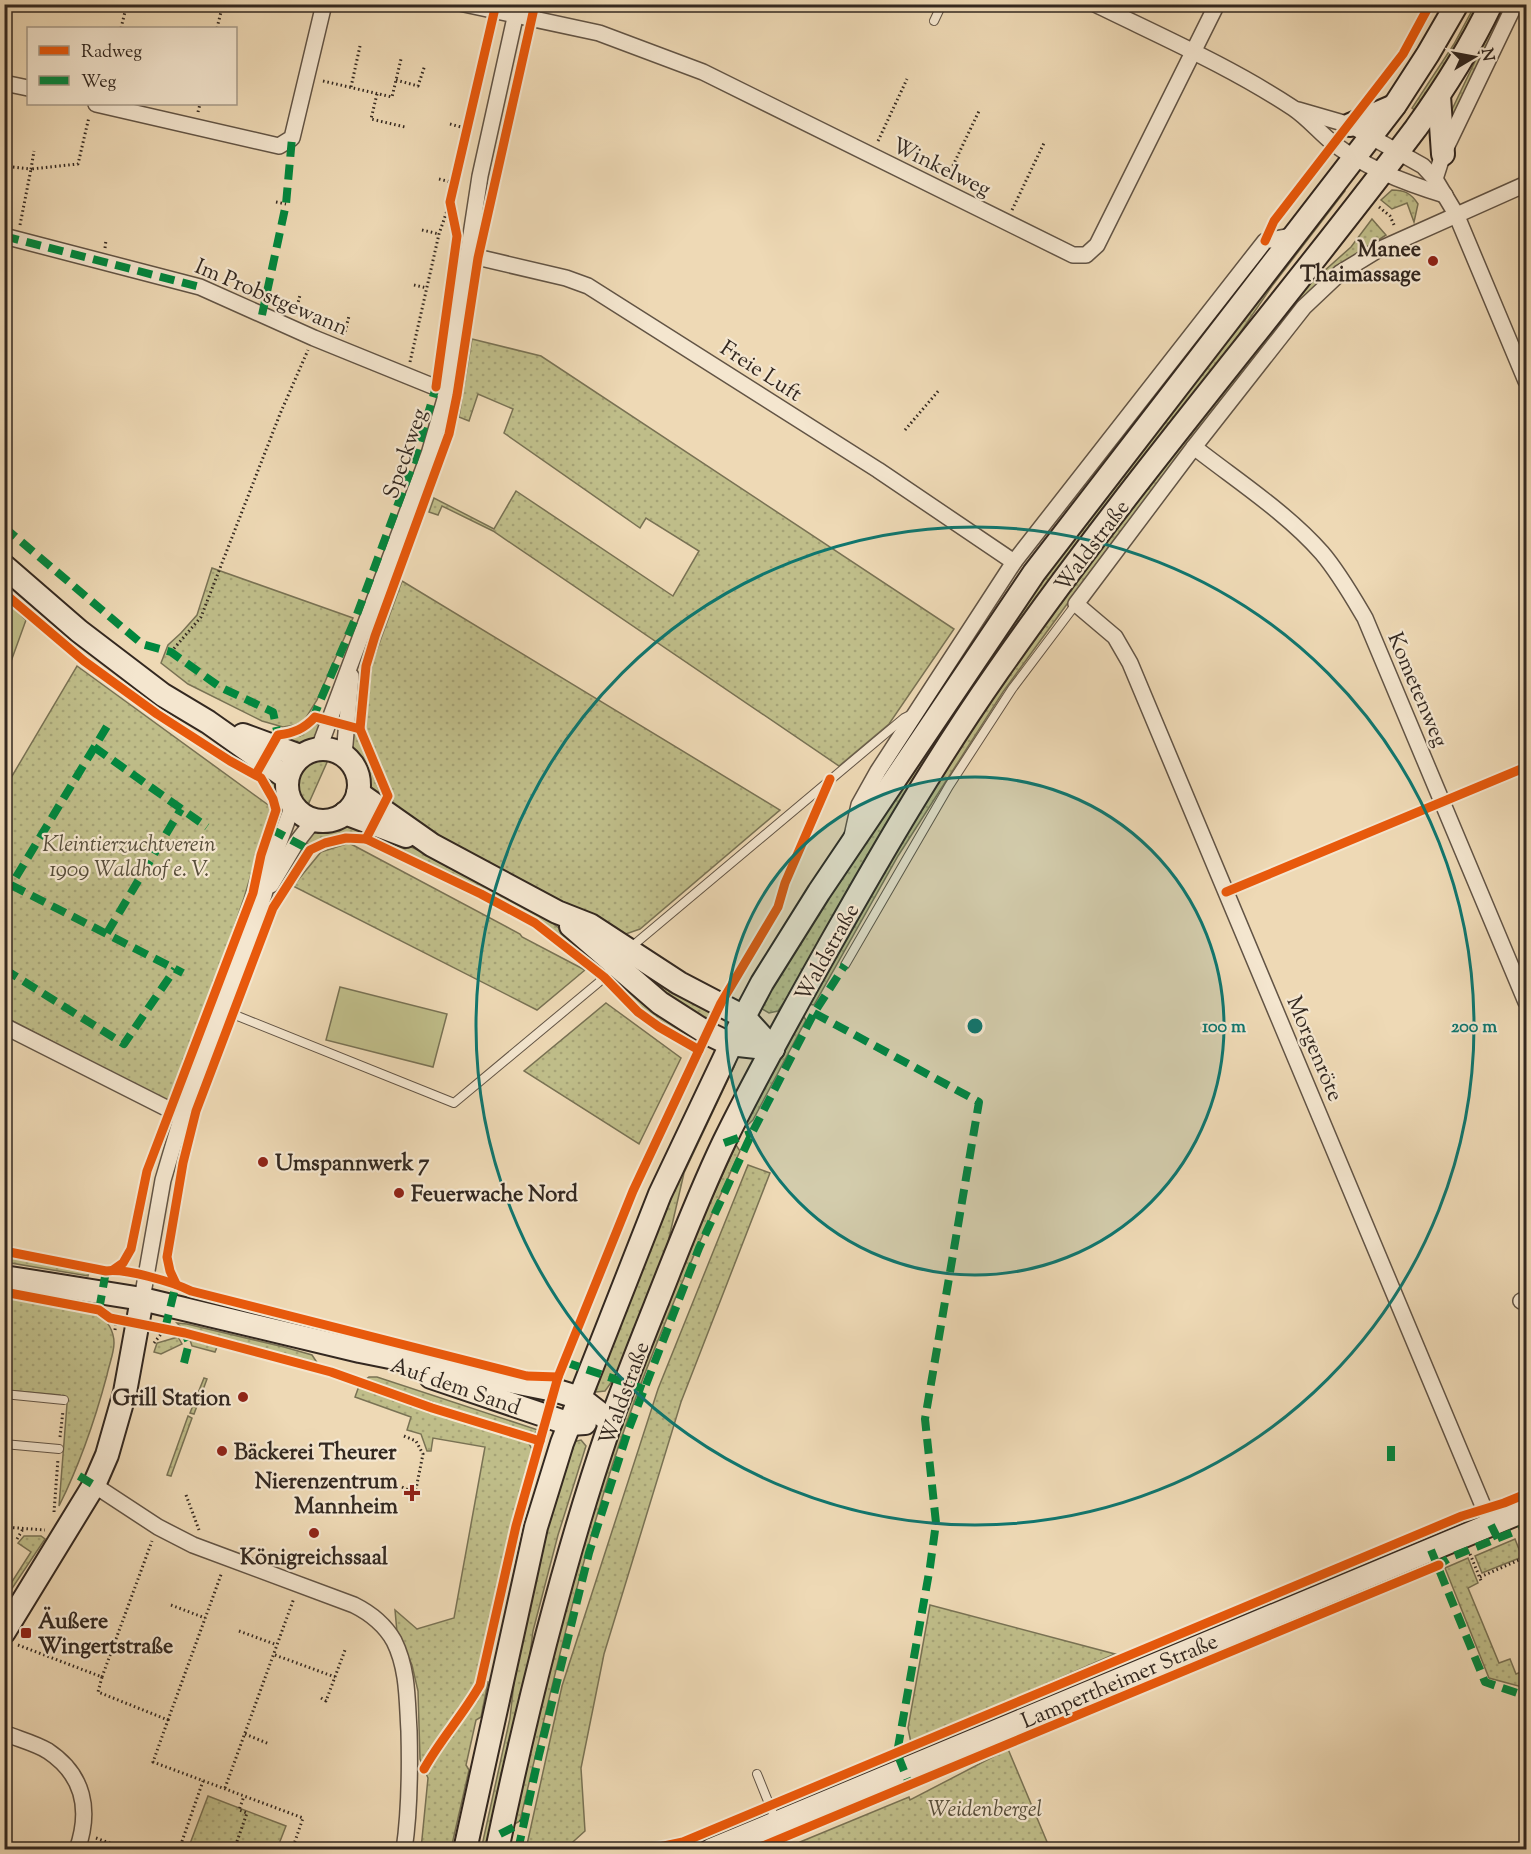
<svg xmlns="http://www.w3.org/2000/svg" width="1531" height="1854" viewBox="0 0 1531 1854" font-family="'Sorts Mill Goudy',serif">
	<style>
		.green { fill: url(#green-dots); stroke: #797254; stroke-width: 1.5 }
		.pitch { fill: #bfbd89; stroke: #797254; stroke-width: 1.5 }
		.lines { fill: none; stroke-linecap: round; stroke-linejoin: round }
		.lane-casing { stroke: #625445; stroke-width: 10 }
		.street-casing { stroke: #625445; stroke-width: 18 }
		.secondary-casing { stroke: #332820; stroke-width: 26 }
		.path { stroke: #332820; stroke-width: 3; stroke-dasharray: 1.5 3; stroke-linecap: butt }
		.lane { stroke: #f4e6cf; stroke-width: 8 }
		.street { stroke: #f4e6cf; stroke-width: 15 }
		.secondary { stroke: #f4e6cf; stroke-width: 22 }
		.quiet { stroke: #00873e; stroke-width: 8; stroke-dasharray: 15 8; stroke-linecap: butt }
		.cycleway-casing { stroke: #f4e6cf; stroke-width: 13 }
		.cycleway { stroke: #e8590c; stroke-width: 9 }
		.ring { fill: none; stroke: #0f766e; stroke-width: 3 }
		.poi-dot { fill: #8f2418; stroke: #f4e6cf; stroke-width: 2 }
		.labels { text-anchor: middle; stroke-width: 4.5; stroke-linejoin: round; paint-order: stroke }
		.street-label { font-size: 22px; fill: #332820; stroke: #f4e6cf }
		.poi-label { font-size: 22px; font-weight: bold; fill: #332820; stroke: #f4e6cf; text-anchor: start }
		.park-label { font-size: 22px; font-style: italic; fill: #564d3a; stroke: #f4e6cf }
		.centre { fill: #0f766e; stroke: #f4e6cf; stroke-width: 3 }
		.ring-label { font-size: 18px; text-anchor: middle; font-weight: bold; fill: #0f766e; stroke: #f4e6cf; stroke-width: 4.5; stroke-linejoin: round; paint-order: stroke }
	</style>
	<defs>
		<pattern id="green-dots" width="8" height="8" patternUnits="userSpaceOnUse" patternTransform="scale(1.5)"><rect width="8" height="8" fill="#bfbd89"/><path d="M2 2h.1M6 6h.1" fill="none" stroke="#a5a276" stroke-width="1.8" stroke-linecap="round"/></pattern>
	</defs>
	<rect width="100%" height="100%" fill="#eed9b5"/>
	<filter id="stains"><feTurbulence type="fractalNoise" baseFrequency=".00333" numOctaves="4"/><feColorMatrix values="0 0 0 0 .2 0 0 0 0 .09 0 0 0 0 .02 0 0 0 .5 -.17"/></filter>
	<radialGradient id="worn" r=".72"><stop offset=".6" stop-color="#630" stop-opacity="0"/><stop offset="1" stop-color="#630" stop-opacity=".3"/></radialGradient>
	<!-- green -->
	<g class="green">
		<polygon points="1475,5 1481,5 1458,47 1416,111 1412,108 1454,44"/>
		<polygon points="1502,5 1508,5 1450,126 1446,122"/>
		<polygon points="1342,189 1345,191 1272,286 778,1011 769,1013 759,1007 793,948 982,659"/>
		<path d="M1392,190c12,0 19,3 26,14l-4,18 -7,-19 -15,6 -11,-9z"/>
		<polygon points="1372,219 1386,235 1333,270 1307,294 1110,545 1003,692 898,856 814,1005 806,1004 891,852 999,687 1104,540 1304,289 1351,247"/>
		<polygon points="472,339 541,356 954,629 889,724 839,766 493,531 442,506 438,515 429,512 434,498 494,529 516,491 673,596 699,551 646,518 640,528 504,433 513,409 478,394 469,421 459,417"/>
		<polygon points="212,568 353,618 317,700 304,721 295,725 283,727 262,721 188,684 161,663 168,645 181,633 197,615"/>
		<polygon points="402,581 780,810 640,929 623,935 388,808 392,798 365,730 372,663"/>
		<polygon points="77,666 271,807 244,898 214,986 169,1102 5,1017 5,788"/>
		<path d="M317,724l6,1c-12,21 -17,22 -40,13l17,-2z"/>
		<polygon points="351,731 357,735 382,797 369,793 363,769 350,743"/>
		<path d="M319,760h9l-20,45c-16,-16 -11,-37 11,-45z"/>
		<path d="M262,773c4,2 9,4 12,8 10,9 8,34 5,46l-4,-3c8,-24 -3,-31 -13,-51z"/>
		<path d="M346,825l18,6c-8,6 -20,3 -30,5 -10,2 -19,9 -29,8l-1,-3c11,-12 26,-13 42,-16z"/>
		<polygon points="375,831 436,858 539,913 568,935 602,965 598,966 523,911 481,888 374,840 373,836"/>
		<polygon points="349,843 520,934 522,937 585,970 537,1010 293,886 321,852"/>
		<polygon points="633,961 713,1008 706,1022 629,968"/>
		<polygon points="619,979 698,1039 692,1041 643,1010 617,984"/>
		<polygon points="606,1003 681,1058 639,1144 524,1071"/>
		<polygon points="802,1014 806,1020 753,1120 741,1131"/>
		<polygon points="739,1052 734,1067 684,1173 666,1251 620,1370 605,1391 596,1392 594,1388 681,1163"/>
		<path d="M736,1145l4,6c-48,108 -97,215 -132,328 -35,113 -61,228 -88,342l-9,5 54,-220 37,-129 53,-148 34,-80z"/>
		<polygon points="748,1165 770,1173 681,1402 604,1654 581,1768 585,1831 565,1849 526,1849 562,1686 658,1389"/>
		<polygon points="5,1254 89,1272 88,1276 5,1262"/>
		<path d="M4,1297l92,15c11,8 18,17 18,31 0,10 -5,22 -7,32 -12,45 -27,89 -48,131l8,-102 -7,-9 -55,-5z"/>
		<polygon points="177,1323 187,1324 284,1347 312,1355 318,1364 185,1331"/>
		<polygon points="178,1337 182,1344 161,1354 154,1352 157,1343"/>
		<polygon points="190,1340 217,1347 215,1352 192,1346"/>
		<polygon points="369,1377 377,1377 538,1430 534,1434 520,1431 365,1380"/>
		<polygon points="204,1378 207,1379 194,1414 190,1413"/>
		<polygon points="359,1386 440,1415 528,1442 534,1453 479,1678 488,1682 481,1717 476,1720 466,1765 469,1770 451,1849 421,1849 428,1778 420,1759 418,1691 412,1665 397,1632 395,1610 417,1629 454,1618 485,1447 433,1438 431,1451 427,1451 421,1434 407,1430 411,1417 355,1397"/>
		<polygon points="188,1416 192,1418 171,1476 167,1475"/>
		<polygon points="581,1440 586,1446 558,1535 533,1631 526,1685 489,1849 481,1850 510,1718 517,1656 542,1539 573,1442"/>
		<polygon points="24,1536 41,1536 45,1539 9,1593 6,1591 31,1552 18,1543"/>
		<polygon points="1515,1539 1522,1557 1482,1573 1475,1556"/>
		<polygon points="1468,1558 1478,1583 1468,1588 1499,1663 1510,1659 1516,1674 1526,1670 1526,1688 1489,1678 1445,1568"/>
		<path d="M1417,1566v6c-225,89 -444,188 -668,277l-13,1z"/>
		<polygon points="930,1605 1115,1654 911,1743 908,1728"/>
		<polygon points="1008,1749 1050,1849 802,1849 800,1842 909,1797 910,1800"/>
		<polygon points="208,1796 286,1826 277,1849 188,1849"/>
		<polygon points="759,1815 758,1821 688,1849 666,1850 691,1842"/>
	</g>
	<!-- pitch -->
	<g class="pitch">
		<polygon points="5,600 26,620 5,678"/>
		<polygon points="340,987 447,1014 433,1067 326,1040"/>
	</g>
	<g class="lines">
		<defs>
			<g id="lane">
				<polyline points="934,21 942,4"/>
				<polyline points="630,948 904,718 912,714"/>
				<polyline points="845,965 949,786 1012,689 1076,604"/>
				<polyline points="210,1005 454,1103 598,983 615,966"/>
				<polyline points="4,1394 64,1400"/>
				<polyline points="4,1444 59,1449"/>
				<polyline points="757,1774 776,1821"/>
			</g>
			<g id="street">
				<polyline points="464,4 599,33 703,72 1073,255 1086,255 1097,245 1217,4"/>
				<path d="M1095,4c67,33 136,63 198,104 15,10 27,25 41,36 31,23 74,40 111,51"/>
				<polyline points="4,83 28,88"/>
				<polyline points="96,104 279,146 292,138 324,4"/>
				<polyline points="1298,110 1350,125 1423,166 1435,179 1456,214 1526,381"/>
				<polyline points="1435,179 1443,154 1515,4"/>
				<polyline points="4,236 200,287 314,338 447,392"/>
				<polyline points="468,255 566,278 588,286 878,470 1014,562"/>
				<path d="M1194,447c42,33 93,66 128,106 17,20 30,43 43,65l161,384"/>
				<polyline points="319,748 429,454 447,392 480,176 518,4"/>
				<polyline points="344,755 351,676"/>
				<polyline points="852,836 859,805 878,771 1014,562 1265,241 1296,235"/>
				<polyline points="271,885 296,843 314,820"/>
				<polyline points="4,1026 182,1116"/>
				<polyline points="142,1299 163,1180 182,1116 264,895 273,859 293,805"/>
				<polyline points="1521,1301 1526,1299"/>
				<path d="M94,1485l64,42 35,18 161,60c16,8 31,20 40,36 14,28 13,59 15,90 1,39 1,79 -5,119"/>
				<polyline points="1491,1525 1130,663 1115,637 1076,604 1194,447 1304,307 1340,273 1376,251 1526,184"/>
				<path d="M4,1733c14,6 31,10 44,18 36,24 43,59 29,99"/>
			</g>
			<g id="secondary">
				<polyline points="1439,96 1443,154"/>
				<polyline points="1350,125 1394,106"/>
				<polyline points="4,566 79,631 163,695 208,722 287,778"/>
				<polyline points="243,735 300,756"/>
				<circle cx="323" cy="785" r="36"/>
				<polyline points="358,793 432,845 557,912 590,925 679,983 744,1017 773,1049"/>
				<polyline points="345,813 406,836"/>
				<polyline points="571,926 660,1003 707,1033 730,1044 773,1049"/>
				<polyline points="4,1277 142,1299 360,1351 554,1390 580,1398 611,1422"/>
				<polyline points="431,1377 570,1424 585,1423"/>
				<polyline points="4,1632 94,1485 107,1455 125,1392 142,1299"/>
				<polyline points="465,1850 536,1527 562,1443 660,1194 744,1017 762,983 819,892 1034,573 1395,105 1428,54 1457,4"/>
				<path d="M497,1850c30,-143 65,-285 112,-423 14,-40 30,-80 46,-120 22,-55 43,-111 69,-165 33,-68 71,-135 108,-201 52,-92 105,-183 166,-270 131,-188 281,-361 418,-543 28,-39 54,-80 75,-124"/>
				<polyline points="711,1850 1526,1510"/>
			</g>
		</defs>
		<!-- lane casing -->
		<use href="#lane" class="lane-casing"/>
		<!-- street casing -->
		<use href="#street" class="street-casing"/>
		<!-- secondary casing -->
		<use href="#secondary" class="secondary-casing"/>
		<!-- path -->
		<g class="path">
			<polyline points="121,28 127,4"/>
			<polyline points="217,28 223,4"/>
			<polyline points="396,80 418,86 425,65"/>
			<polyline points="323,81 392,97 401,59"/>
			<polyline points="351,87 360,46"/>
			<polyline points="377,94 371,119 405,127"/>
			<polyline points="198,112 200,104"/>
			<polyline points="450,124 468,129"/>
			<polyline points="878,141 907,79"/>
			<polyline points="4,166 31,169 34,151"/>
			<polyline points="947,178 980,109"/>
			<polyline points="439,179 455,183"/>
			<polyline points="276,202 286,204"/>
			<polyline points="1379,207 1390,216 1395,227"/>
			<polyline points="1012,210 1045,141"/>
			<polyline points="20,225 31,169 78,164 89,117"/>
			<polyline points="422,230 439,234"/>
			<polyline points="105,248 106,240"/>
			<polyline points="414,285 427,288"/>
			<polyline points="295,315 300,295"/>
			<polyline points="344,336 349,316"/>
			<polyline points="410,362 439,234 450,202"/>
			<polyline points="905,430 940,389"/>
			<polyline points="171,652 201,617 280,414 308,350"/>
			<polyline points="115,1330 116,1320"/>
			<polyline points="154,1343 165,1329"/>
			<polyline points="404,1436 416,1441 423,1454 415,1494"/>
			<polyline points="60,1437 63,1411"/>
			<polyline points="402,1487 417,1494"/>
			<polyline points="186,1495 199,1530"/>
			<polyline points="54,1512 58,1459"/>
			<polyline points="4,1527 45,1530"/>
			<polyline points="17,1539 23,1529"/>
			<polyline points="1470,1554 1482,1583"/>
			<polyline points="1480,1577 1526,1557"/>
			<polyline points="171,1605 205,1618"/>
			<polyline points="239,1631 277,1645"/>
			<polyline points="18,1645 102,1677 98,1692 168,1720 153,1762 303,1818 292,1850"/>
			<polyline points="275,1655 335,1677"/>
			<polyline points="102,1677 152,1541"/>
			<polyline points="321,1698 326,1701 345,1650"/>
			<polyline points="168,1720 222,1572"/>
			<polyline points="245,1734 269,1744"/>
			<polyline points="225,1788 294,1598"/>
			<polyline points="96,1838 128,1850"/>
			<polyline points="179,1850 203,1781"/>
			<polyline points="234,1850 247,1813 239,1810 244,1796"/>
		</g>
		<!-- lane -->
		<use href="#lane" class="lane"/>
		<!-- street -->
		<use href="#street" class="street"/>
		<!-- secondary -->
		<use href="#secondary" class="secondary"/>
		<!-- quiet -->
		<g class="quiet">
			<polyline points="4,236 200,287"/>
			<polyline points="262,315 286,204 292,138"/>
			<polyline points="4,527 142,644 171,652 220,687 273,712 278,735"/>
			<polyline points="312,720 356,617 414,461 436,387"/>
			<polyline points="94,747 207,827"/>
			<polyline points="271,829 310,850"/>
			<polyline points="11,885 183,973"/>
			<polyline points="4,897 109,723"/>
			<polyline points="107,933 181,809"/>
			<polyline points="4,969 124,1044 175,969"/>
			<polyline points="814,1013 979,1102 925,1419 936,1523 930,1567 897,1753 910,1786"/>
			<polyline points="724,1143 752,1133"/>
			<polyline points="99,1310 106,1271"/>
			<polyline points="165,1329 176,1284 174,1280"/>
			<polyline points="565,1362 644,1389"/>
			<polyline points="184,1363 189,1343 185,1333"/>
			<polyline points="1391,1446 1391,1467"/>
			<polyline points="79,1476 94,1485"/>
			<polyline points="1491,1525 1498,1539"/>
			<polyline points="1431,1550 1485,1682 1526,1696"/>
			<polyline points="1435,1567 1451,1557 1526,1527"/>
			<polyline points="500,1834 524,1822"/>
			<polyline points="518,1850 539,1755 589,1553 628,1431 699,1248 752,1133 814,1013 845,965"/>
		</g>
		<defs>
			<g id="cycleway">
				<polyline points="1265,241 1274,221 1403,54 1430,4"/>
				<polyline points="436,387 457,236 450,202 496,4"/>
				<polyline points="4,593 84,661 157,714 230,761 261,778 273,799 276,810 261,855 253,893 147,1171 131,1249 123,1263 113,1270"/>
				<path d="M256,774l22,-39c16,-2 26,-6 37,-18l45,12"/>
				<polyline points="366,839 388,796 360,729 366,666 375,636 449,434 457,395 478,258 535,4"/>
				<polyline points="1226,892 1526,767"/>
				<path d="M4,1251l102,20c19,-3 67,11 85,20l336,85 31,1"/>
				<polyline points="176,1284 170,1271 167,1257 183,1163 196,1111 273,908 310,850 325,843 346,838 366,839 481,894 535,923 604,977 638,1012 659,1027 699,1050"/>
				<polyline points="4,1292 99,1310 110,1318 185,1333 331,1372 432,1408 540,1441"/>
				<path d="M424,1769c16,-29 39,-54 56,-84l36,-159 42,-149 75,-186 88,-188 57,-96 7,-24 45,-104"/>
				<polyline points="645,1850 683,1842 1462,1516 1504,1503 1526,1494"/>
				<polyline points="753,1850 1439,1565"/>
			</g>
		</defs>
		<!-- cycleway casing -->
		<use href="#cycleway" class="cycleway-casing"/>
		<!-- cycleway -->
		<use href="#cycleway" class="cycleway"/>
	</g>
	<!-- distance rings -->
	<circle cx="975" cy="1026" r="249" fill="#0f766e" fill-opacity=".12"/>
	<g class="ring">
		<circle cx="975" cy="1026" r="249"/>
		<circle cx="975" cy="1026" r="499"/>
	</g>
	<!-- markers -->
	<g class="poi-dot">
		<circle cx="1433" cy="261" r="6"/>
		<circle cx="263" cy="1162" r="6"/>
		<circle cx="399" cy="1193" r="6"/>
		<circle cx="243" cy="1397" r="6"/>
		<circle cx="222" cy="1451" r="6"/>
		<path d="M409 1484h6v6h6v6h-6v6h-6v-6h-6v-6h6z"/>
		<circle cx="314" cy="1533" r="6"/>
		<rect x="20" y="1627" width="12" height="12" rx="3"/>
	</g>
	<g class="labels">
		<!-- street labels -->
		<g class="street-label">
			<text transform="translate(942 166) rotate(26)" y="8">Winkelweg</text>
			<text transform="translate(272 296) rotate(23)" y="8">Im Probstgewann</text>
			<text transform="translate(762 370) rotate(33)" y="8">Freie Luft</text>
			<text transform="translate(404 453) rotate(-71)" y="8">Speckweg</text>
			<text transform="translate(1091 545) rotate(-53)" y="8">Waldstraße</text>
			<text transform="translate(1419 689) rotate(67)" y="8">Kometenweg</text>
			<text transform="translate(826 952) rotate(-61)" y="8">Waldstraße</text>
			<text transform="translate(1316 1048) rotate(67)" y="8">Morgenröte</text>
			<text transform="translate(456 1385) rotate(19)" y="8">Auf dem Sand</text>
			<text transform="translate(623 1393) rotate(-70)" y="8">Waldstraße</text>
			<text transform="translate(1119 1680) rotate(-23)" y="8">Lampertheimer Straße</text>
		</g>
		<!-- poi labels -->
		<g class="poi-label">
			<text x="1421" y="256" text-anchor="end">Manee<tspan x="1421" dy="25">Thaimassage</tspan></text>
			<text x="275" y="1170">Umspannwerk 7</text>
			<text x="411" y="1201">Feuerwache Nord</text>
			<text x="231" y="1405" text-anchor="end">Grill Station</text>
			<text x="234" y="1459">Bäckerei Theurer</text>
			<text x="398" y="1488" text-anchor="end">Nierenzentrum<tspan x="398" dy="25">Mannheim</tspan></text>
			<text x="314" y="1564" text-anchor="middle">Königreichssaal</text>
			<text x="38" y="1628">Äußere<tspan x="38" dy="25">Wingertstraße</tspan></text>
		</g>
		<!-- park labels -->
		<g class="park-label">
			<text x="129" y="851">Kleintierzuchtverein<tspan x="129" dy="25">1909 Waldhof e. V.</tspan></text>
			<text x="985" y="1816">Weidenbergel</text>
		</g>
	</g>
	<circle cx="975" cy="1026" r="9" class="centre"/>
	<g class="ring-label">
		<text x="1224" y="1032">100 m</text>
		<text x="1474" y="1032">200 m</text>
	</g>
	<!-- margin -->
	<rect width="1531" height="1854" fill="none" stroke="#eed9b5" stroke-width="24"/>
	<rect x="6" y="6" width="1519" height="1842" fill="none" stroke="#332820" stroke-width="3"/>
	<rect x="12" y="12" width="1507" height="1830" fill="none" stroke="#332820" stroke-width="1.5"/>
	<!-- legend -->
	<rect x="27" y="27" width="210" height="78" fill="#f4e6cf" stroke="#a79a89" stroke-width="1.5"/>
	<rect x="39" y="46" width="30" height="9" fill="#e8590c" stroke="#a79a89" stroke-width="1.5"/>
	<text x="81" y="57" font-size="18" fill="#332820">Radweg</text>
	<rect x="39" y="76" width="30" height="9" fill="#00873e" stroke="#a79a89" stroke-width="1.5"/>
	<text x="81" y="87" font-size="18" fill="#332820">Weg</text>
	<!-- north arrow -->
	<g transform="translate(1474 57) rotate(80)" stroke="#f4e6cf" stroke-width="4.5" paint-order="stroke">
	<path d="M0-4.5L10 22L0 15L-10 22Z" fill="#332820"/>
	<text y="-9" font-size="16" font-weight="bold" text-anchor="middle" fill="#332820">N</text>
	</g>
	<rect width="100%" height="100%" filter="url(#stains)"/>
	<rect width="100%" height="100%" fill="url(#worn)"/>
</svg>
